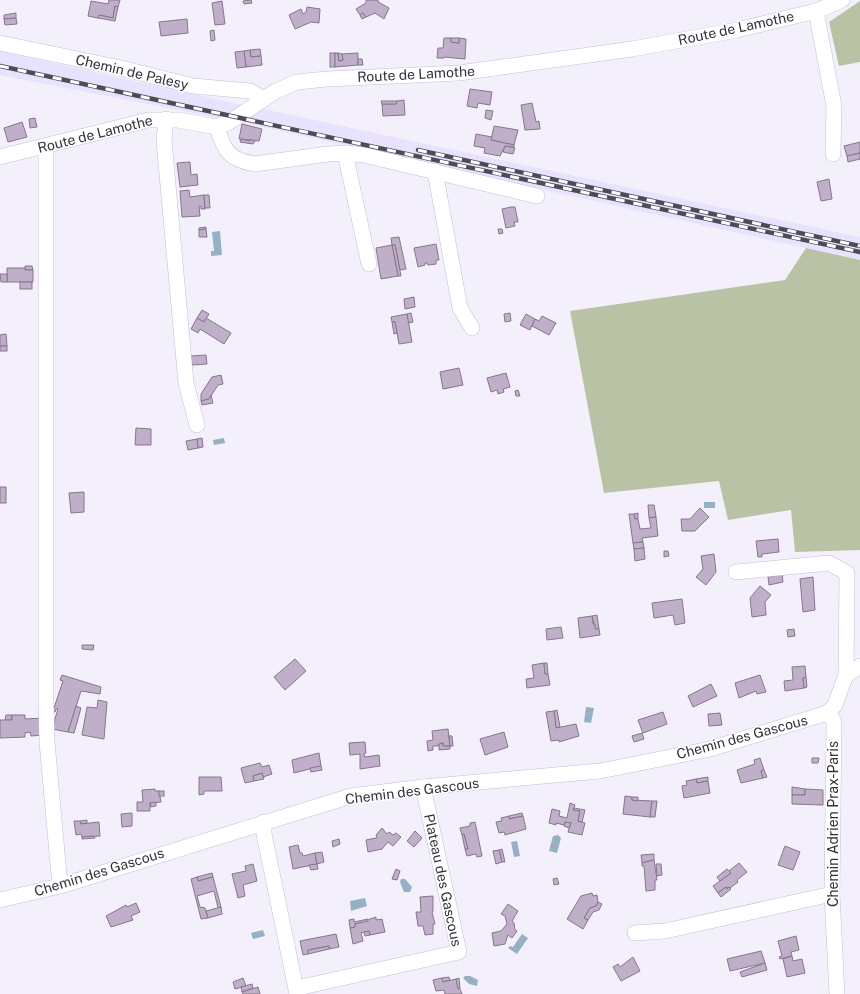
<svg xmlns="http://www.w3.org/2000/svg" width="860" height="994" viewBox="0 0 860 994" font-family="'Public Sans',sans-serif">
	<style>
		.built { fill: #e9e2ff }
		.forest { fill: #bac2a5 }
		.water { fill: #96b1c4 }
		.building { fill: #c0afc8; stroke: #85768d }
		.lines { fill: none; stroke-linecap: round; stroke-linejoin: round }
		.minor-casing { stroke: #c4bdd9; stroke-width: 16 }
		.minor { stroke: #fff; stroke-width: 15 }
		.rail-casing { stroke: #4e4b56; stroke-width: 4.5 }
		.rail { stroke: #fff; stroke-width: 3; stroke-dasharray: 9; stroke-linecap: butt }
		.labels { text-anchor: middle; stroke-width: 3; stroke-linejoin: round; paint-order: stroke }
		.street-label { font-size: 14px; fill: #34313c; stroke: #fff }
	</style>
	<rect width="100%" height="100%" fill="#f3f0fc"/>
	<!-- built -->
	<g class="built">
		<polygon points="0,51 243,105 224,119 0,75"/>
		<polygon points="259,108 860,237 860,260 240,122"/>
	</g>
	<!-- forest -->
	<g class="forest">
		<polygon points="860,1 860,62 839,66 829,22"/>
		<polygon points="806,248 860,260 860,550 795,552 791,510 728,520 719,481 604,493 570,311 785,280"/>
	</g>
	<!-- water -->
	<g class="water">
		<polygon points="220,231 222,255 211,256 211,251 214,251 212,232"/>
		<polygon points="224,438 225,443 214,445 213,440"/>
		<rect x="704" y="502" width="11" height="6"/>
		<polygon points="586,707 594,708 591,723 584,722"/>
		<polygon points="558,835 561,838 557,853 549,851 553,836"/>
		<polygon points="517,841 520,856 514,857 511,842"/>
		<polygon points="401,879 405,879 412,887 410,892 404,892 400,882"/>
		<polygon points="365,898 367,906 351,911 350,901"/>
		<polygon points="263,930 265,936 253,939 251,933"/>
		<polygon points="522,934 528,938 517,954 508,948 510,946 513,947"/>
		<polygon points="465,976 470,976 478,980 477,986 469,984 463,978"/>
	</g>
	<!-- building -->
	<g class="building">
		<polygon points="109,0 120,0 118,7 115,6 113,18 99,15 98,18 88,16 91,1 108,4"/>
		<polygon points="251,0 252,3 244,4 243,1"/>
		<polygon points="366,0 378,0 378,2 389,8 384,19 375,13 366,17 363,13 360,15 356,9 366,3"/>
		<polygon points="222,1 225,24 215,25 212,3"/>
		<polygon points="115,6 118,7 115,21 98,18 99,15 113,18"/>
		<polygon points="307,7 320,9 319,23 311,22 295,29 289,15 301,9 303,14 306,12"/>
		<polygon points="16,13 16,18 4,19 4,15"/>
		<polygon points="363,13 366,17 362,19 360,15"/>
		<polygon points="16,18 17,24 5,25 4,19"/>
		<polygon points="187,19 188,33 161,36 159,22"/>
		<polygon points="214,30 215,40 211,41 210,31"/>
		<polygon points="444,38 451,38 451,42 459,43 459,38 466,39 465,59 444,57 444,58 437,58 438,48 443,48"/>
		<polygon points="451,38 459,38 459,43 451,42"/>
		<polygon points="260,49 261,56 251,57 250,50"/>
		<polygon points="250,50 251,57 261,56 262,65 246,67 244,51"/>
		<polygon points="244,51 246,67 237,68 235,52"/>
		<rect x="330" y="53" width="5" height="14"/>
		<polygon points="335,53 338,53 339,61 343,60 342,54 358,53 358,65 335,67"/>
		<polygon points="338,53 342,54 343,60 339,61"/>
		<polygon points="358,59 362,59 363,65 358,65"/>
		<polygon points="470,89 492,92 490,105 478,103 477,108 467,106"/>
		<polygon points="404,100 405,115 383,116 382,104 396,104 397,101"/>
		<polygon points="381,101 397,101 396,104 382,104"/>
		<polygon points="532,103 536,122 539,121 540,129 525,130 521,105"/>
		<polygon points="486,110 493,111 491,120 485,118"/>
		<polygon points="35,118 37,127 30,128 29,119"/>
		<polygon points="22,122 27,137 8,142 4,128"/>
		<polygon points="242,124 262,129 259,141 239,139"/>
		<polygon points="494,126 518,130 514,145 491,140"/>
		<polygon points="476,134 492,137 491,140 514,145 514,147 505,146 500,156 484,153 485,148 474,146"/>
		<polygon points="241,139 250,141 250,139 255,141 253,144 240,142"/>
		<polygon points="860,142 860,153 847,156 844,146"/>
		<polygon points="505,146 515,148 513,154 503,152"/>
		<polygon points="860,153 860,159 848,162 847,156"/>
		<polygon points="190,162 191,175 197,174 198,185 180,187 177,163"/>
		<polygon points="829,179 832,199 821,201 817,182"/>
		<polygon points="189,190 190,197 204,195 205,209 201,209 201,206 199,206 200,216 182,217 180,191"/>
		<polygon points="204,195 209,195 210,208 205,208"/>
		<polygon points="511,207 515,207 518,222 514,222 515,226 506,228 502,209"/>
		<polygon points="206,227 206,229 199,230 199,228"/>
		<polygon points="206,229 207,237 199,237 199,230"/>
		<polygon points="498,229 502,229 503,233 499,234"/>
		<polygon points="399,237 406,269 400,270 395,245 392,245 391,238"/>
		<polygon points="436,244 439,260 436,260 436,264 428,265 427,263 425,263 425,265 418,267 414,248"/>
		<polygon points="392,245 395,245 401,276 398,276"/>
		<polygon points="392,245 398,276 381,279 376,248"/>
		<polygon points="25,266 32,266 33,270 25,270"/>
		<polygon points="7,268 25,268 25,270 33,270 33,282 7,282"/>
		<polygon points="0,274 7,274 7,282 1,282"/>
		<rect x="20" y="282" width="12" height="7"/>
		<polygon points="414,297 415,307 405,309 404,299"/>
		<polygon points="202,310 209,314 204,322 197,318"/>
		<polygon points="411,313 413,322 408,323 407,314"/>
		<polygon points="510,313 511,321 505,322 504,314"/>
		<polygon points="407,314 412,342 399,344 395,322 392,322 391,317"/>
		<polygon points="526,314 535,319 530,330 520,325"/>
		<polygon points="542,316 556,323 549,335 532,326 535,319 539,321"/>
		<polygon points="197,318 204,322 206,318 231,333 224,344 200,329 198,333 191,329"/>
		<polygon points="392,322 395,322 397,333 394,334"/>
		<polygon points="6,334 7,346 0,346 0,335"/>
		<rect x="0" y="346" width="7" height="5"/>
		<polygon points="206,355 207,364 192,365 191,356"/>
		<polygon points="459,368 463,385 443,389 440,372"/>
		<polygon points="506,373 510,387 503,389 504,392 498,394 497,390 491,392 487,378"/>
		<polygon points="221,375 223,384 218,385 209,399 201,401 201,394 212,377"/>
		<polygon points="518,390 520,396 516,396 515,391"/>
		<polygon points="211,395 213,403 202,405 201,401 209,399"/>
		<polygon points="136,428 151,429 151,445 135,445"/>
		<polygon points="202,438 203,447 198,448 197,439"/>
		<polygon points="197,439 198,448 188,450 186,441"/>
		<rect x="0" y="487" width="6" height="16"/>
		<polygon points="84,492 84,512 71,513 69,493"/>
		<polygon points="648,505 654,505 656,517 649,518"/>
		<polygon points="700,508 709,517 695,531 682,531 681,519 690,519"/>
		<polygon points="638,513 638,519 635,519 634,514"/>
		<polygon points="629,514 634,514 635,519 638,519 640,529 651,528 649,518 656,517 658,536 642,538 643,542 633,543"/>
		<polygon points="778,539 779,552 762,554 762,557 758,557 756,541"/>
		<polygon points="643,542 644,548 634,549 633,543"/>
		<polygon points="644,548 645,559 635,561 634,549"/>
		<polygon points="664,551 668,551 669,556 664,557"/>
		<polygon points="714,554 716,572 706,585 696,577 703,569 701,556"/>
		<polygon points="782,574 783,582 769,585 768,577"/>
		<polygon points="813,577 815,610 803,612 800,579"/>
		<polygon points="760,586 771,595 765,602 766,615 752,617 750,598"/>
		<polygon points="682,599 685,623 675,625 673,615 654,618 652,603"/>
		<polygon points="597,615 599,629 595,629 592,616"/>
		<polygon points="592,616 593,624 595,624 595,629 599,629 600,635 580,638 578,618"/>
		<polygon points="561,627 563,638 547,640 546,629"/>
		<polygon points="794,629 795,636 788,637 787,630"/>
		<polygon points="82,645 94,645 93,650 82,649"/>
		<polygon points="295,659 306,671 285,690 274,677"/>
		<polygon points="544,663 545,674 548,674 550,685 527,688 526,679 534,678 532,665"/>
		<polygon points="544,663 547,663 548,674 545,674"/>
		<polygon points="805,666 806,677 803,678 804,688 785,691 784,681 793,680 792,667"/>
		<polygon points="62,675 101,687 100,694 81,691 68,732 52,729 58,709 56,709 55,712 53,711 63,681 60,680"/>
		<polygon points="760,675 766,692 757,694 756,691 739,698 735,683"/>
		<polygon points="806,677 807,687 804,688 803,678"/>
		<polygon points="711,684 717,696 693,707 688,696"/>
		<polygon points="98,700 107,702 104,739 82,735 87,707 97,708"/>
		<polygon points="76,706 81,708 74,733 68,732"/>
		<polygon points="557,710 560,727 556,728 554,711"/>
		<polygon points="554,711 556,728 576,724 579,736 559,742 559,740 551,741 546,712"/>
		<polygon points="663,712 667,724 643,733 638,720"/>
		<polygon points="720,713 722,725 709,726 708,714"/>
		<polygon points="6,715 12,715 12,720 5,720"/>
		<polygon points="12,715 25,715 25,719 43,718 43,735 31,736 30,732 25,733 25,737 0,738 0,720 12,720"/>
		<polygon points="448,729 450,746 443,746 443,743 439,744 438,746 433,746 433,750 428,751 427,741 433,740 432,731"/>
		<polygon points="504,732 508,747 485,755 480,739"/>
		<polygon points="642,733 644,739 634,742 632,736"/>
		<polygon points="449,736 452,736 453,746 450,746"/>
		<polygon points="365,742 366,753 364,754 365,757 379,755 380,766 360,769 360,754 350,755 349,743"/>
		<polygon points="443,743 443,746 450,746 450,749 439,750 439,744"/>
		<polygon points="319,753 321,766 294,773 292,760"/>
		<polygon points="760,758 764,770 761,771 763,778 741,783 737,770 755,764 754,760"/>
		<polygon points="812,758 819,758 818,763 812,763"/>
		<polygon points="260,763 262,767 269,765 272,774 263,777 262,773 253,776 254,781 245,783 241,768"/>
		<polygon points="321,766 322,770 311,772 310,768"/>
		<polygon points="764,770 767,777 763,778 761,771"/>
		<polygon points="262,773 264,779 254,781 253,776"/>
		<polygon points="199,777 221,777 222,791 204,791 204,794 199,795"/>
		<polygon points="708,777 708,781 697,783 696,779"/>
		<polygon points="696,779 697,783 708,781 710,793 684,798 682,786 687,785 686,781"/>
		<polygon points="792,787 805,789 805,795 792,795"/>
		<polygon points="155,789 155,791 159,791 161,802 150,803 150,811 137,811 137,802 143,802 142,790"/>
		<polygon points="805,789 823,790 823,805 792,804 792,795 805,795"/>
		<rect x="159" y="791" width="5" height="5"/>
		<polygon points="625,796 632,797 632,800 652,801 650,817 623,814"/>
		<polygon points="632,797 638,797 638,801 632,800"/>
		<polygon points="652,801 657,801 655,817 650,817"/>
		<polygon points="156,802 156,806 151,807 150,803"/>
		<polygon points="570,803 575,805 573,810 580,811 578,821 585,823 582,835 568,832 571,823 565,822 564,825 556,823 556,825 549,823 552,809 560,811 559,816 567,818"/>
		<polygon points="574,808 585,810 582,822 578,821 580,811 573,810"/>
		<polygon points="132,813 132,826 122,827 121,814"/>
		<polygon points="522,813 523,816 509,819 509,816"/>
		<polygon points="509,816 509,819 523,816 526,829 505,835 504,832 499,833 496,822 502,821 501,818"/>
		<polygon points="87,820 87,823 81,824 80,821"/>
		<polygon points="74,821 80,821 81,824 99,822 100,836 82,837 81,834 76,835"/>
		<polygon points="475,822 482,856 477,857 476,854 467,856 465,849 468,849 464,834 462,835 460,828 470,826 470,823"/>
		<polygon points="565,822 571,823 569,828 564,826"/>
		<polygon points="382,828 387,834 389,832 393,835 396,833 401,837 393,846 388,842 382,849 368,852 366,840 376,838 377,837 376,835"/>
		<polygon points="415,831 422,838 414,847 407,841"/>
		<polygon points="464,834 468,849 465,849 462,835"/>
		<polygon points="94,836 95,838 82,839 82,837"/>
		<polygon points="339,839 340,844 333,847 332,841"/>
		<polygon points="298,845 300,853 302,853 303,856 315,853 317,864 293,869 289,847"/>
		<polygon points="785,846 800,852 793,870 778,865"/>
		<polygon points="502,849 505,862 502,862 499,850"/>
		<polygon points="499,850 502,862 496,864 493,851"/>
		<polygon points="322,852 324,862 317,864 315,853"/>
		<polygon points="654,854 654,860 642,863 641,855"/>
		<polygon points="654,860 657,880 655,880 655,890 646,891 644,866 642,866 642,863"/>
		<polygon points="739,863 747,872 737,880 738,882 730,888 726,887 718,893 713,886 731,873 729,871"/>
		<polygon points="253,864 257,881 243,885 245,896 238,898 232,874 246,871 245,866"/>
		<polygon points="317,864 318,869 311,870 309,865"/>
		<polygon points="656,864 661,864 662,875 657,876"/>
		<polygon points="396,869 400,871 397,880 392,879"/>
		<polygon points="727,869 731,873 720,881 717,877"/>
		<polygon points="212,873 213,877 198,881 197,877"/>
		<polygon points="197,877 198,881 213,877 221,907 218,908 214,891 197,896 200,907 205,908 208,918 201,919 191,879"/>
		<polygon points="557,878 559,884 554,885 553,879"/>
		<polygon points="726,887 727,889 729,887 731,889 721,897 718,893"/>
		<polygon points="592,893 593,896 597,895 598,902 596,906 590,908 584,918 588,920 583,929 567,919 581,896"/>
		<polygon points="433,896 433,911 432,912 435,924 433,924 433,934 425,935 423,926 418,926 416,912 421,912 420,897"/>
		<polygon points="598,902 602,904 599,910 593,912 588,920 584,918 590,908 596,906"/>
		<polygon points="136,903 140,912 131,916 133,920 111,927 106,916 126,905 127,907"/>
		<polygon points="508,904 518,911 512,921 514,923 515,930 517,931 512,938 508,935 505,944 494,946 492,933 501,931 507,924 505,916 501,914"/>
		<polygon points="221,907 222,914 208,918 206,911"/>
		<polygon points="376,917 376,920 382,919 385,932 370,935 369,931 361,933 363,941 353,944 350,928 355,927 355,924"/>
		<polygon points="354,919 354,922 368,919 368,921 355,924 355,927 350,928 349,920"/>
		<polygon points="369,931 370,935 365,936 364,932"/>
		<polygon points="336,934 339,947 329,949 329,946 308,950 308,954 303,955 300,941"/>
		<polygon points="796,936 799,950 791,952 792,956 780,959 779,957 782,956 778,941"/>
		<polygon points="329,946 329,949 308,954 308,950"/>
		<polygon points="761,951 765,963 730,971 727,959"/>
		<polygon points="792,956 793,961 802,959 805,973 787,977 783,959"/>
		<polygon points="633,957 640,971 621,981 613,967 618,964 620,967"/>
		<polygon points="765,963 767,970 742,977 740,972"/>
		<polygon points="449,977 450,980 443,982 442,978"/>
		<polygon points="243,978 246,986 235,989 233,982"/>
		<polygon points="442,978 443,982 456,979 462,994 445,994 444,990 436,991 433,980"/>
		<polygon points="459,978 460,988 458,989 456,979"/>
		<polygon points="252,984 253,988 242,992 241,987"/>
		<polygon points="258,987 260,994 243,994 242,992"/>
	</g>
	<g class="lines">
		<defs>
			<g id="minor">
				<polyline points="816,11 834,106 833,154"/>
				<polyline points="0,43 121,68 193,86 250,91 264,99"/>
				<polyline points="166,119 164,141 186,383 197,425"/>
				<path d="M217,127c7,24 12,33 38,37l73,-10 17,-1 19,2 173,41"/>
				<polyline points="46,146 46,703 47,742 60,886"/>
				<polyline points="345,153 369,264"/>
				<polyline points="0,157 148,120 178,120 217,127 231,121 276,91 297,82 327,79 459,73 632,49 737,30 816,11 842,0"/>
				<polyline points="435,171 460,308 472,328"/>
				<polyline points="736,572 829,563 847,573 846,675"/>
				<polyline points="829,711 834,723 832,894 837,994"/>
				<polyline points="264,822 264,834 297,994"/>
				<polyline points="0,900 60,886 351,796 423,787 600,771 710,749 827,713 835,705 846,675 860,666"/>
				<polyline points="635,933 665,931 832,894"/>
				<polyline points="297,988 459,952 423,787"/>
			</g>
		</defs>
		<!-- minor casing -->
		<use href="#minor" class="minor-casing"/>
		<!-- minor -->
		<use href="#minor" class="minor"/>
		<defs>
			<g id="rail">
				<polyline points="0,66 860,252"/>
				<polyline points="418,150 860,246"/>
			</g>
		</defs>
		<!-- rail casing -->
		<use href="#rail" class="rail-casing"/>
		<!-- rail -->
		<use href="#rail" class="rail"/>
	</g>
	<g class="labels">
		<!-- street labels -->
		<g class="street-label">
			<text transform="translate(736 28) rotate(-12)" y="5">Route de Lamothe</text>
			<text transform="translate(132 72) rotate(13)" y="5">Chemin de Palesy</text>
			<text transform="translate(416 74) rotate(-3)" y="5">Route de Lamothe</text>
			<text transform="translate(95 134) rotate(-14)" y="5">Route de Lamothe</text>
			<text transform="translate(742 737) rotate(-15)" y="5">Chemin des Gascous</text>
			<text transform="translate(412 791) rotate(-7)" y="5">Chemin des Gascous</text>
			<text transform="translate(833 824) rotate(-90)" y="5">Chemin Adrien Prax-Paris</text>
			<text transform="translate(99 872) rotate(-17)" y="5">Chemin des Gascous</text>
			<text transform="translate(443 880) rotate(78)" y="5">Plateau des Gascous</text>
		</g>
	</g>
</svg>
